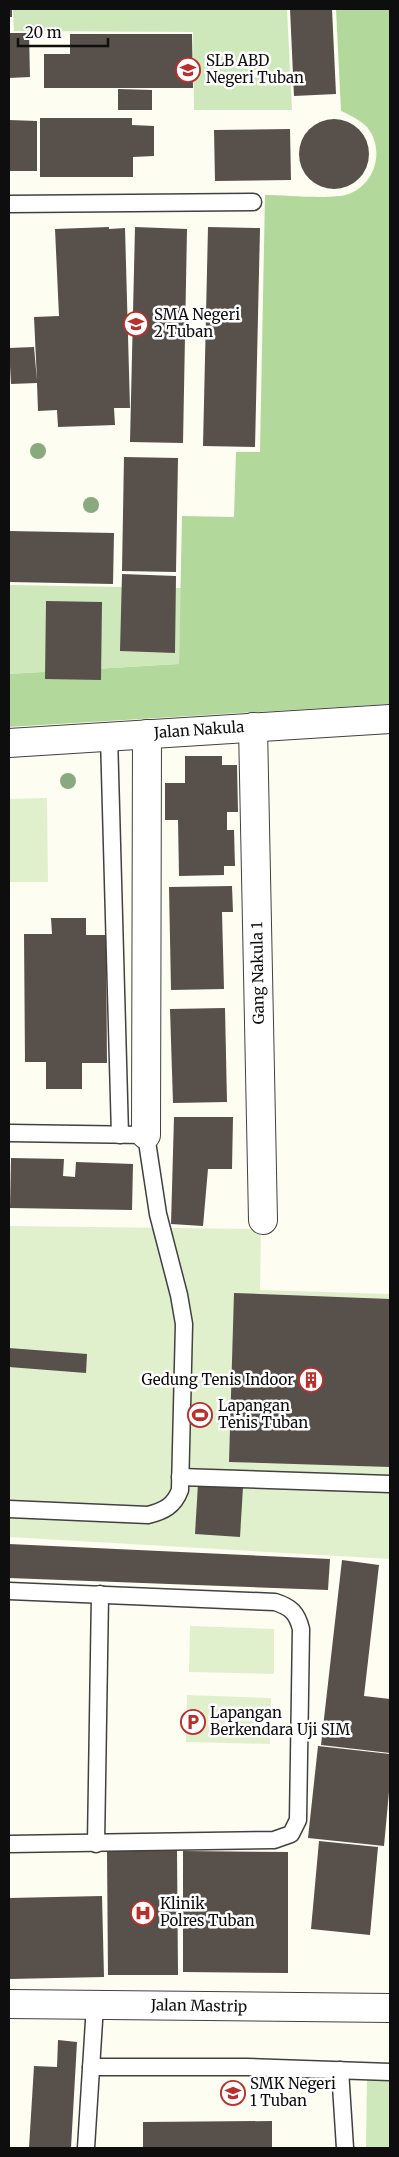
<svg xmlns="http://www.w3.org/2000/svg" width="399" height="2157" viewBox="0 0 399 2157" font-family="Merriweather,serif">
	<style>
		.green { fill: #cfe8bb }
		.forest { fill: #b2d89b }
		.pitch { fill: #e1f0cc }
		.building { fill: #57504b }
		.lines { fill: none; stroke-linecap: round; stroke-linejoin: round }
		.service-casing { stroke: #414141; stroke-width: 19 }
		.minor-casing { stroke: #414141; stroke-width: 30 }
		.tertiary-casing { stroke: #414141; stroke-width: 30 }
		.service { stroke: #fff; stroke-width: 16 }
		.minor { stroke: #fff; stroke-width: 28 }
		.tertiary { stroke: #fff; stroke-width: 28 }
		.tree { fill: #89a97f }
		.labels { text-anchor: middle; stroke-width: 5; stroke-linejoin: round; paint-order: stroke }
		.poi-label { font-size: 15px; fill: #0e0e0e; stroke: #fff; text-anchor: start }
		.street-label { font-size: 15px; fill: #0e0e0e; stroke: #fff }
	</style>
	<rect width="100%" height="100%" fill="#fefdf1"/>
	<!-- green -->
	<g class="green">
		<polygon points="13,9 287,9 292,110 194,110 193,32 14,31"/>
		<polygon points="9,585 181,588 179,664 9,674"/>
		<polygon points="367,2079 390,2080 390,2148 366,2148"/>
	</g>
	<!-- forest -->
	<path class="forest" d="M336,9h54v695l-381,23v-53l170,-10 3,-148 52,1 2,-65h24l5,-257c21,0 66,5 84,-1 27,-10 36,-45 18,-67 -7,-7 -17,-12 -26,-16z"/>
	<!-- pitch -->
	<g class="pitch">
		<polygon points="47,798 48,882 9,882 9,799"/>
		<polygon points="9,1226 261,1229 260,1290 390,1294 390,1559 9,1537"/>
		<polygon points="190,1626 274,1629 274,1674 189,1672"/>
		<polygon points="187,1695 271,1698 270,1744 186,1742"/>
	</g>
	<!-- building -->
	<g class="building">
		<rect x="9" y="9" width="3" height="8"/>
		<polygon points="290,9 332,9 336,94 294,96"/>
		<polygon points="9,33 29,33 30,77 9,78"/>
		<polygon points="70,34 192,34 193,88 44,88 44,54 70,54"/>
		<polygon points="118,89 152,90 152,110 118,110"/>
		<polygon points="40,118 132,118 132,125 154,126 154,156 133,157 133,177 40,177"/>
		<circle cx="334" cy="154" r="35"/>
		<polygon points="9,120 37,121 37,171 9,171"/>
		<polygon points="290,129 291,180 215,181 214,130"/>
		<polygon points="109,227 109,229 125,228 130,408 114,408 115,425 58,427 57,410 38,411 37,383 11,384 9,348 34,347 37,381 34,317 59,316 55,229"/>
		<polygon points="135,227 187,229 183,443 130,442"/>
		<polygon points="208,227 260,228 255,447 203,446"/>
		<polygon points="124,457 178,458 176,572 122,571"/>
		<polygon points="9,531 114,533 113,584 9,582"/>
		<polygon points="122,574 176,576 175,653 120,651"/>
		<polygon points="46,601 102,602 101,680 45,679"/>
		<polygon points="185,756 222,756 222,765 237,765 238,812 227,812 227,830 234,830 235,866 224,866 224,875 179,876 178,820 165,820 165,783 185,783"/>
		<polygon points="232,886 233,912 222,912 224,989 171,990 169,887"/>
		<polygon points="51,918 86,918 86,935 106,935 107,1063 82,1063 82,1089 46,1089 46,1062 25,1062 24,934 52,934"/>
		<polygon points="225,1008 227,1102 173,1103 170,1009"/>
		<polygon points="174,1117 233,1117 232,1169 208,1169 203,1226 171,1224"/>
		<polygon points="11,1158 64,1159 63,1176 75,1177 76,1162 133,1164 132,1210 10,1208"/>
		<polygon points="234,1293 390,1299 390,1467 229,1462"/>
		<polygon points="9,1348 87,1354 86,1373 9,1367"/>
		<polygon points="198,1484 243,1487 240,1537 195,1534"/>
		<polygon points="9,1544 330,1559 328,1590 9,1578"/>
		<polygon points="342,1560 379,1565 364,1696 390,1699 390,1753 321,1745"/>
		<polygon points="318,1746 390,1754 390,1781 384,1846 308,1838"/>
		<polygon points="319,1841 378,1847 370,1935 311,1929"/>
		<polygon points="107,1851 177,1851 178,1975 108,1975"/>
		<polygon points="183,1851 288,1852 288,1973 183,1972"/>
		<polygon points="102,1896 104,1977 9,1979 9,1898"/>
		<polygon points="58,2040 77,2042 71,2148 29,2148 34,2066 57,2067"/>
		<polygon points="272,2121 272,2148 143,2148 143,2122"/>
	</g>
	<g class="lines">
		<defs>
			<g id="service">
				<polyline points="9,204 253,202"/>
				<polyline points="109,736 120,1135"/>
				<path d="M9,1133l137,2 12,79 21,81 5,29 -4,166c-6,16 -16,21 -32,25l-139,-6"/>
				<polyline points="180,1477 390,1484"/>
				<path d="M9,1591l266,11c16,5 22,11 26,27l-3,191 -7,14 -17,6 -265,4"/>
				<polyline points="96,1844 100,1594"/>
				<polyline points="91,2067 246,2067 390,2072"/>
				<polyline points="340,2070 345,2148"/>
				<polyline points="86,2148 95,2005"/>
			</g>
			<g id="minor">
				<polyline points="253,727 263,1220"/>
				<polyline points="9,743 390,719"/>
				<polyline points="146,1135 147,734"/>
			</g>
			<polyline id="tertiary" points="9,2004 390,2008"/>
		</defs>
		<!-- service casing -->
		<use href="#service" class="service-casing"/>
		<!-- minor casing -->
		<use href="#minor" class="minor-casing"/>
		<!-- tertiary casing -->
		<use href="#tertiary" class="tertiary-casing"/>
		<!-- service -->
		<use href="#service" class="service"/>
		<!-- minor -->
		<use href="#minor" class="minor"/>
		<!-- tertiary -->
		<use href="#tertiary" class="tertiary"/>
	</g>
	<!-- trees -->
	<g class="tree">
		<circle cx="38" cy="451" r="8"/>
		<circle cx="91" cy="505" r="8"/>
		<circle cx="68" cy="781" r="8"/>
	</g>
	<!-- icons -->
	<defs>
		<symbol id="school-ring" viewBox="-11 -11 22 22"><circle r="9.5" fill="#fff" stroke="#ba2e2b" stroke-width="1.5"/><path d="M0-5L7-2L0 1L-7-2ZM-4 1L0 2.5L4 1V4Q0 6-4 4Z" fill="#ba2e2b"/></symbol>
		<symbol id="building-ring" viewBox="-11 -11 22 22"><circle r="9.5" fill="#fff" stroke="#ba2e2b" stroke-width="1.5"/><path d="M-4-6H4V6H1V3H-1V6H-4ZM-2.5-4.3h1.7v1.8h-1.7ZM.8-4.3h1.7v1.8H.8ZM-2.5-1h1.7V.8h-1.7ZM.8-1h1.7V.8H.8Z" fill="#ba2e2b"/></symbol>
		<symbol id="stadium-ring" viewBox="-11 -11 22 22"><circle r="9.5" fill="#fff" stroke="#ba2e2b" stroke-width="1.5"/><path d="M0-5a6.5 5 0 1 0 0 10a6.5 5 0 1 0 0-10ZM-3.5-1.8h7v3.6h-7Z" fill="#ba2e2b"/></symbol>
		<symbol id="parking-ring" viewBox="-11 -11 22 22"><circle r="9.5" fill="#fff" stroke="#ba2e2b" stroke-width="1.5"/><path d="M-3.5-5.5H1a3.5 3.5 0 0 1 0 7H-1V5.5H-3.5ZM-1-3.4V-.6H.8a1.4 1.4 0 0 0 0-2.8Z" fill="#ba2e2b"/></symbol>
		<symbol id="hospital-ring" viewBox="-11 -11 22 22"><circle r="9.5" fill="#fff" stroke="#ba2e2b" stroke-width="1.5"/><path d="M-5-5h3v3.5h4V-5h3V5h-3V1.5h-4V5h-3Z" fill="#ba2e2b"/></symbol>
	</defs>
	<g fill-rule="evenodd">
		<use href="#school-ring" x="174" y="56" width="28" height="28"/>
		<use href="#school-ring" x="122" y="310" width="28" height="28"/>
		<use href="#building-ring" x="297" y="1366" width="28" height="28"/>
		<use href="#stadium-ring" x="186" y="1401" width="28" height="28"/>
		<use href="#parking-ring" x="179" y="1708" width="28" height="28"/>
		<use href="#hospital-ring" x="129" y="1899" width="28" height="28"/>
		<use href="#school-ring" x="219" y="2079" width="28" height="28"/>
	</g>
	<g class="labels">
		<!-- poi labels -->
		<g class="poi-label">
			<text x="206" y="66">SLB ABD<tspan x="206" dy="17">Negeri Tuban</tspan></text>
			<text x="154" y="320">SMA Negeri<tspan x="154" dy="17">2 Tuban</tspan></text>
			<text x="294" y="1385" text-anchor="end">Gedung Tenis Indoor</text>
			<text x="218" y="1411">Lapangan<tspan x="218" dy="17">Tenis Tuban</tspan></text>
			<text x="210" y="1718">Lapangan<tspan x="210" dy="17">Berkendara Uji SIM</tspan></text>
			<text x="160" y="1909">Klinik<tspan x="160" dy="17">Polres Tuban</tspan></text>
			<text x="250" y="2089">SMK Negeri<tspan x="250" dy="17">1 Tuban</tspan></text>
		</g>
		<!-- street labels -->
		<g class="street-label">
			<text transform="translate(199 730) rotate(-4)" y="5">Jalan Nakula</text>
			<text transform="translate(258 973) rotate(-91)" y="5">Gang Nakula 1</text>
			<text transform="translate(199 2006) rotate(1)" y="5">Jalan Mastrip</text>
		</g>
	</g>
	<!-- border -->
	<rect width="399" height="2157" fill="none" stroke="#0e0e0e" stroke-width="20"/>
	<!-- scale -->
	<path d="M18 38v8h90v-8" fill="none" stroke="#0e0e0e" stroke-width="2.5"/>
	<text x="25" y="38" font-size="15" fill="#0e0e0e" stroke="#ffffff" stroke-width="4" paint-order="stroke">20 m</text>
</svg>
